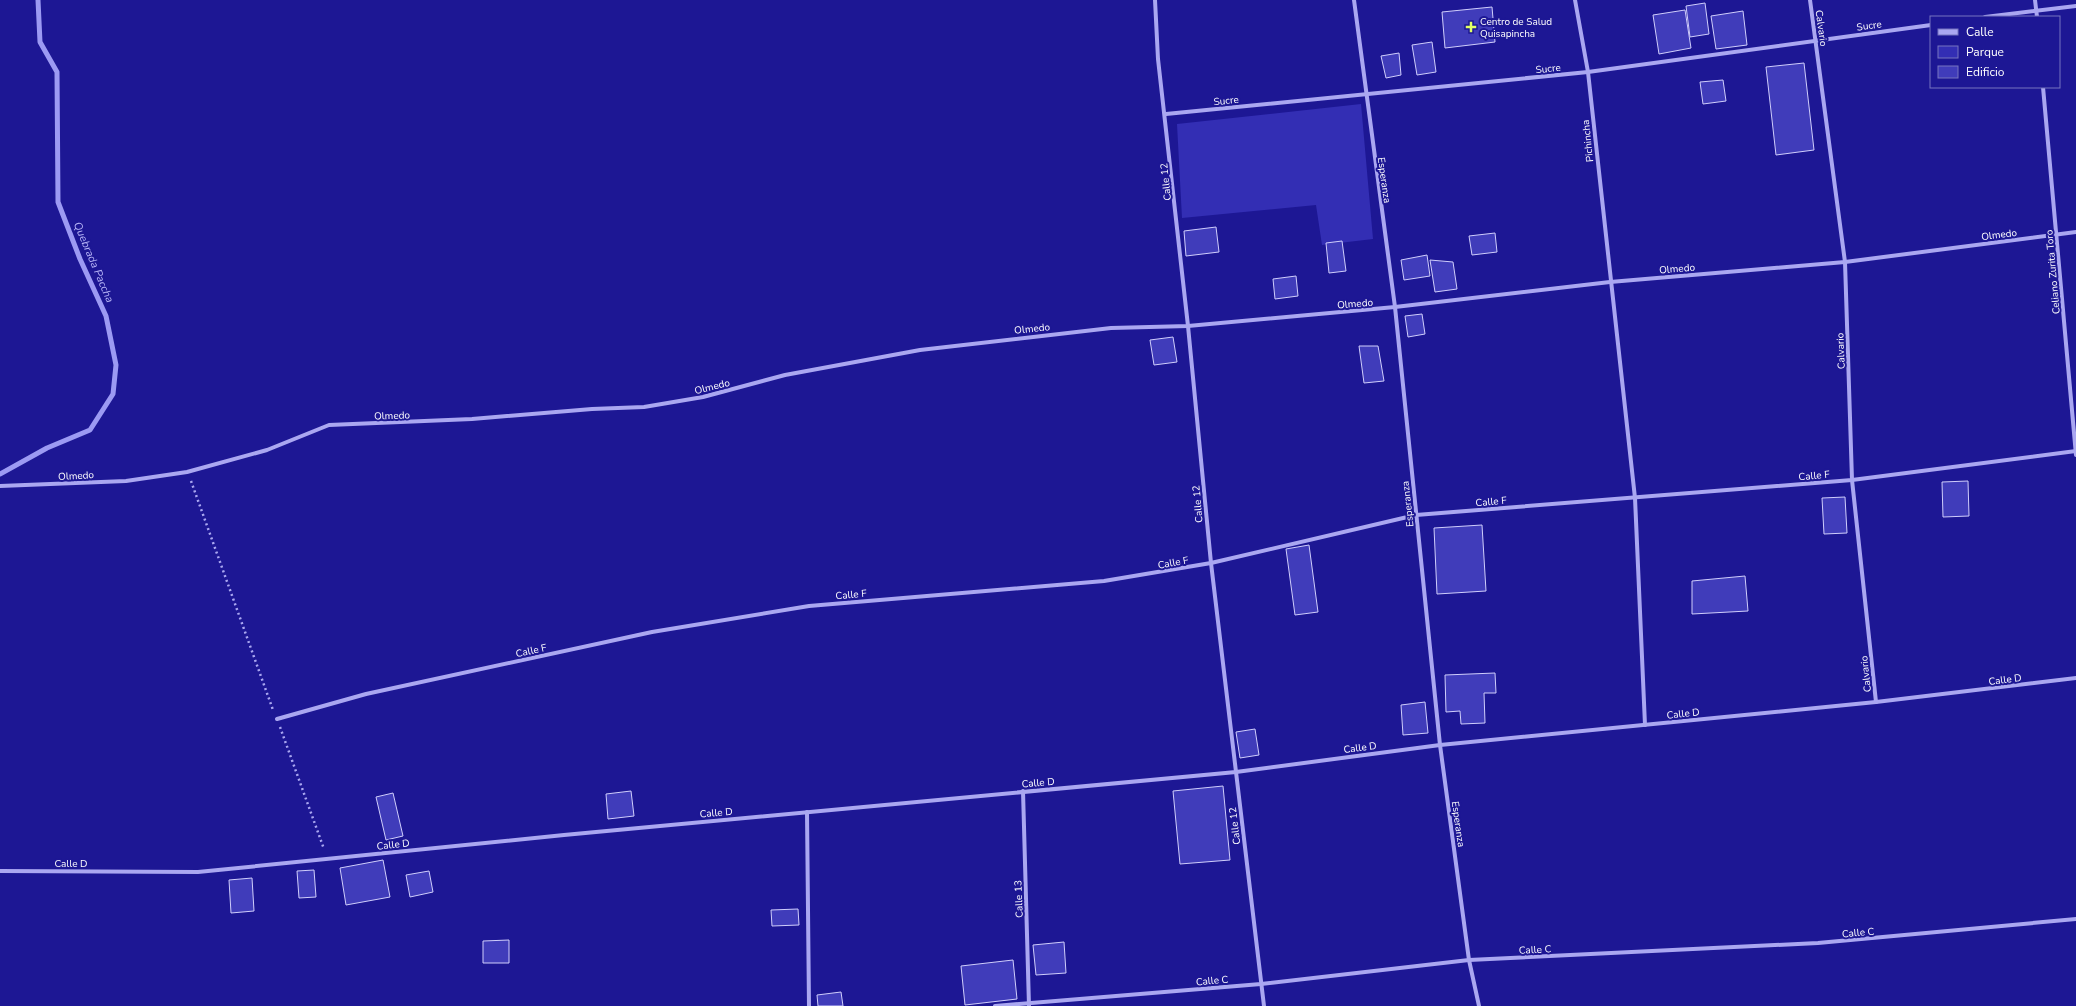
<svg xmlns="http://www.w3.org/2000/svg" width="2076" height="1006" viewBox="0 0 2076 1006" font-family="'Nunito Sans',sans-serif">
	<style>
		.green { fill: #332eb4 }
		.lines { fill: none; stroke-linecap: round; stroke-linejoin: round }
		.stream { stroke: #9c9af3; stroke-width: 5 }
		.building { fill: #403cba; stroke: #d0cefc }
		.path { stroke: #aaa7f1; stroke-width: 2.5; stroke-dasharray: 2 3; stroke-linecap: butt }
		.street { stroke: #aaa7f1; stroke-width: 4 }
		.poi-dot { fill: #e1ff67; stroke: #1d1794; stroke-width: 1.5 }
		.labels { text-anchor: middle; stroke-width: 4; stroke-linejoin: round; paint-order: stroke }
		.poi-label { font-size: 10px; fill: #fff; stroke: #1d1794; text-anchor: start }
		.street-label { font-size: 10px; fill: #fff; stroke: #1d1794 }
		.water-label { font-size: 11px; font-style: italic; fill: #b6b4f7; stroke: #1d1794 }
	</style>
	<rect width="100%" height="100%" fill="#1d1794"/>
	<!-- green -->
	<polygon class="green" points="1361,104 1373,239 1322,245 1316,205 1182,218 1177,124"/>
	<g class="lines">
		<!-- stream -->
		<polyline class="stream" points="0,474 47,448 90,430 113,394 116,365 106,316 80,259 58,202 57,72 40,42 38,0"/>
	</g>
	<!-- building -->
	<g class="building">
		<polygon points="1705,3 1709,34 1690,37 1686,6"/>
		<polygon points="1492,7 1495,42 1445,48 1442,12"/>
		<polygon points="1685,10 1691,48 1659,54 1653,15"/>
		<polygon points="1743,11 1747,45 1716,49 1711,16"/>
		<polygon points="1432,42 1436,72 1417,75 1412,45"/>
		<polygon points="1399,53 1401,75 1386,78 1381,56"/>
		<polygon points="1804,63 1814,150 1776,155 1766,67"/>
		<polygon points="1723,80 1726,101 1703,104 1700,82"/>
		<polygon points="1216,227 1219,252 1186,256 1184,231"/>
		<polygon points="1495,233 1497,252 1472,255 1469,236"/>
		<polygon points="1342,241 1346,271 1329,273 1326,243"/>
		<polygon points="1427,255 1430,276 1404,280 1401,260"/>
		<polygon points="1430,260 1453,262 1457,289 1435,292"/>
		<polygon points="1296,276 1298,296 1275,299 1273,279"/>
		<polygon points="1422,314 1425,334 1408,337 1405,316"/>
		<polygon points="1173,337 1177,362 1154,365 1150,340"/>
		<polygon points="1359,346 1378,346 1384,381 1364,383"/>
		<polygon points="1968,481 1969,516 1943,517 1942,482"/>
		<polygon points="1845,497 1847,533 1824,534 1822,498"/>
		<polygon points="1482,525 1486,591 1437,594 1434,528"/>
		<polygon points="1309,545 1318,612 1295,615 1286,549"/>
		<polygon points="1745,576 1748,611 1692,614 1692,581"/>
		<polygon points="1495,673 1496,693 1484,693 1485,723 1461,724 1460,711 1446,712 1445,675"/>
		<polygon points="1425,702 1428,733 1403,735 1401,705"/>
		<polygon points="1255,729 1259,755 1240,758 1236,732"/>
		<polygon points="1223,786 1230,860 1180,864 1173,791"/>
		<polygon points="631,791 634,816 608,819 606,794"/>
		<polygon points="393,793 403,836 386,840 376,797"/>
		<polygon points="383,860 390,897 346,905 340,868"/>
		<polygon points="314,870 316,897 299,898 297,871"/>
		<polygon points="429,871 433,892 410,897 406,875"/>
		<polygon points="252,878 254,911 231,913 229,880"/>
		<polygon points="798,909 799,925 772,926 771,910"/>
		<polygon points="509,940 509,963 483,963 483,941"/>
		<polygon points="1064,942 1066,973 1036,975 1033,945"/>
		<polygon points="1013,960 1017,999 965,1005 961,966"/>
		<polygon points="841,992 843,1006 818,1006 817,995"/>
	</g>
	<g class="lines">
		<!-- path -->
		<g class="path">
			<polyline points="191,481 273,710"/>
			<polyline points="280,727 324,849"/>
		</g>
		<!-- street -->
		<g class="street">
			<polyline points="1155,0 1158,59 1188,326 1211,563 1264,1006"/>
			<polyline points="1354,0 1395,307 1440,745 1469,960 1479,1006"/>
			<polyline points="1575,0 1588,72 1635,498 1645,725"/>
			<polyline points="1810,0 1845,262 1852,480 1876,702"/>
			<polyline points="2035,0 2037,17"/>
			<polyline points="1985,17 2076,6"/>
			<polyline points="2043,87 2076,455"/>
			<polyline points="1166,114 1588,72 1931,25"/>
			<polyline points="0,486 126,481 187,472 267,450 329,425 472,419 592,409 644,407 703,397 785,375 920,350 1111,328 1188,326 1395,307 1610,282 1845,262 2076,232"/>
			<polyline points="277,719 366,694 652,632 809,606 1104,581 1211,563 1416,515 1852,480 2076,451"/>
			<polyline points="1023,791 1029,1006"/>
			<polyline points="807,812 809,1006"/>
			<polyline points="0,871 198,872 564,835 1236,772 1440,745 1876,702 2076,678"/>
			<polyline points="995,1006 1261,984 1469,960 1818,943 2076,919"/>
		</g>
	</g>
	<!-- markers -->
	<path class="poi-dot" d="M1469 21h4v4h4v4h-4v4h-4v-4h-4v-4h4z"/>
	<g class="labels">
		<!-- poi labels -->
		<g class="poi-label">
			<text x="1480" y="25">Centro de Salud<tspan x="1480" dy="12">Quisapincha</tspan></text>
		</g>
		<!-- street labels -->
		<g class="street-label">
			<text transform="translate(1869 25) rotate(-8)" y="4">Sucre</text>
			<text transform="translate(1822 28) rotate(82)" y="4">Calvario</text>
			<text transform="translate(1548 68) rotate(-6)" y="4">Sucre</text>
			<text transform="translate(1226 100) rotate(-6)" y="4">Sucre</text>
			<text transform="translate(1587 141) rotate(-96)" y="4">Pichincha</text>
			<text transform="translate(1385 180) rotate(82)" y="4">Esperanza</text>
			<text transform="translate(1165 182) rotate(-96)" y="4">Calle 12</text>
			<text transform="translate(1999 234) rotate(-7)" y="4">Olmedo</text>
			<text transform="translate(1677 268) rotate(-5)" y="4">Olmedo</text>
			<text transform="translate(2052 272) rotate(-95)" y="4">Celiano Zurita Toro</text>
			<text transform="translate(1355 303) rotate(-5)" y="4">Olmedo</text>
			<text transform="translate(1032 328) rotate(-6)" y="4">Olmedo</text>
			<text transform="translate(1840 351) rotate(-92)" y="4">Calvario</text>
			<text transform="translate(712 386) rotate(-14)" y="4">Olmedo</text>
			<text transform="translate(392 415) rotate(-2)" y="4">Olmedo</text>
			<text transform="translate(76 475) rotate(-3)" y="4">Olmedo</text>
			<text transform="translate(1814 475) rotate(-5)" y="4">Calle F</text>
			<text transform="translate(1491 501) rotate(-5)" y="4">Calle F</text>
			<text transform="translate(1197 504) rotate(-95)" y="4">Calle 12</text>
			<text transform="translate(1407 504) rotate(-96)" y="4">Esperanza</text>
			<text transform="translate(1173 562) rotate(-10)" y="4">Calle F</text>
			<text transform="translate(851 594) rotate(-5)" y="4">Calle F</text>
			<text transform="translate(531 650) rotate(-12)" y="4">Calle F</text>
			<text transform="translate(1865 674) rotate(-96)" y="4">Calvario</text>
			<text transform="translate(2005 679) rotate(-7)" y="4">Calle D</text>
			<text transform="translate(1683 713) rotate(-6)" y="4">Calle D</text>
			<text transform="translate(1360 747) rotate(-7)" y="4">Calle D</text>
			<text transform="translate(1038 782) rotate(-5)" y="4">Calle D</text>
			<text transform="translate(716 812) rotate(-5)" y="4">Calle D</text>
			<text transform="translate(1459 824) rotate(82)" y="4">Esperanza</text>
			<text transform="translate(1234 826) rotate(-97)" y="4">Calle 12</text>
			<text transform="translate(393 844) rotate(-6)" y="4">Calle D</text>
			<text x="71" y="867">Calle D</text>
			<text transform="translate(1018 899) rotate(-92)" y="4">Calle 13</text>
			<text transform="translate(1858 932) rotate(-5)" y="4">Calle C</text>
			<text transform="translate(1535 949) rotate(-3)" y="4">Calle C</text>
			<text transform="translate(1212 980) rotate(-5)" y="4">Calle C</text>
		</g>
		<!-- water labels -->
		<g class="water-label">
			<text transform="translate(94 262) rotate(67)" y="4">Quebrada Paccha</text>
		</g>
	</g>
	<!-- legend -->
	<rect x="1930" y="16" width="130" height="72" fill="#1d1794" stroke="#7774bf"/>
	<rect x="1938" y="29" width="20" height="6" fill="#aaa7f1" stroke="#7774bf"/>
	<text x="1966" y="36" font-size="12" fill="#ffffff">Calle</text>
	<rect x="1938" y="46" width="20" height="12" fill="#332eb4" stroke="#7774bf"/>
	<text x="1966" y="56" font-size="12" fill="#ffffff">Parque</text>
	<rect x="1938" y="66" width="20" height="12" fill="#403cba" stroke="#7774bf"/>
	<text x="1966" y="76" font-size="12" fill="#ffffff">Edificio</text>
</svg>
